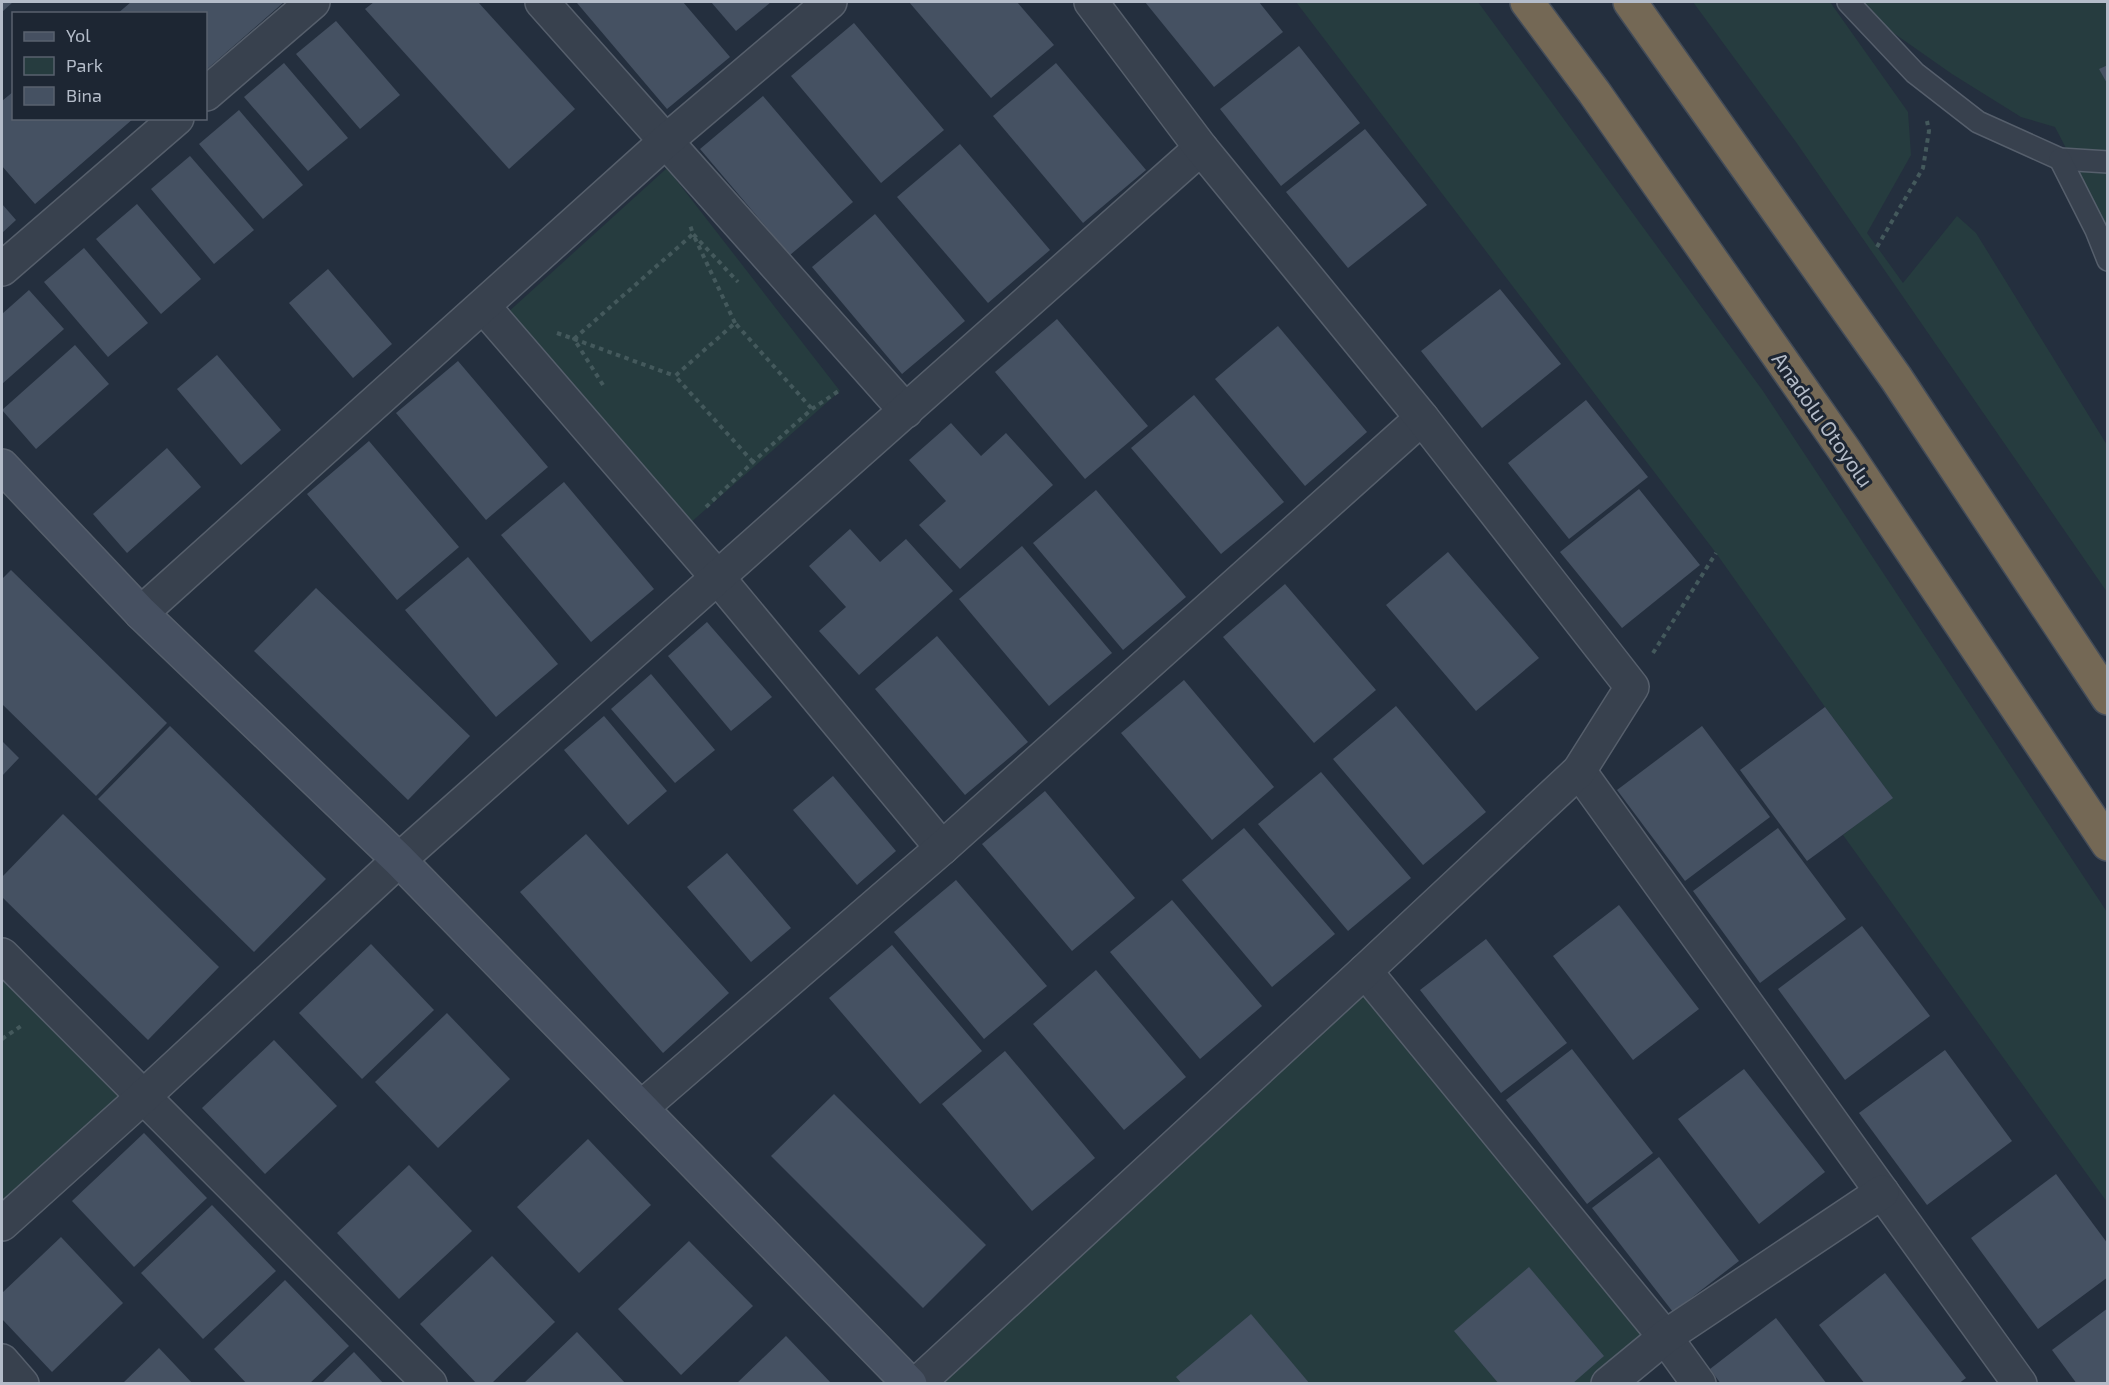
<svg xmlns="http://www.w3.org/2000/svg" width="2109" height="1385" viewBox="0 0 2109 1385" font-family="'Exo 2',sans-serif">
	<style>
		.green { fill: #263c3f }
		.building { fill: #455162 }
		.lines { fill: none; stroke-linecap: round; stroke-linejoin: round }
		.lane-casing { stroke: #565f6c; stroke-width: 24 }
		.street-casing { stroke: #565f6c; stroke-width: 36 }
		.secondary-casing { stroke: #565f6c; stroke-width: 36 }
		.highway-casing { stroke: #434c59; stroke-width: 36 }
		.path { stroke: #44595c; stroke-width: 4; stroke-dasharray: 4.5 4.5; stroke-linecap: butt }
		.lane { stroke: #38414e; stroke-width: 21 }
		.street { stroke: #38414e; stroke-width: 33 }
		.secondary { stroke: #465061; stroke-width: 33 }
		.highway { stroke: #746855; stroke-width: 33 }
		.labels { text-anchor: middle; stroke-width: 6; stroke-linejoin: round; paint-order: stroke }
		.street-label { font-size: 21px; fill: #b4bcc9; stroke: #1d2633 }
	</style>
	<rect width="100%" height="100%" fill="#242f3e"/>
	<!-- green -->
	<g class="green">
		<polygon points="1296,2 1478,2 1763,391 2107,912 2107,1202 1843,835 1892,797 1825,707 1716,553"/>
		<polygon points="1693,2 1830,2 1908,112 1911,155 1867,233 1903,283 1957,216 1976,233 2107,445 2107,592 1796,142"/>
		<polygon points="1857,2 2107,2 2107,227 2055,127 2021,117 1952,74 1865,13"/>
		<polygon points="667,168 840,391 689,524 506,314"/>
		<polygon points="2,955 143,1097 2,1224"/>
		<polygon points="1365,971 1665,1337 1608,1383 917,1384"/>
	</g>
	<!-- building -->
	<g class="building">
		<polygon points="2,2 13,2 2,12"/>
		<polygon points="131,2 284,2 206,70 206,14 117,14"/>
		<polygon points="374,2 478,2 575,109 509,169 365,9"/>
		<polygon points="578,2 683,2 730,57 667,109 577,3"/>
		<polygon points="711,2 771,2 736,31"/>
		<polygon points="909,2 1017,2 1054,45 991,98"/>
		<polygon points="1145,2 1259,2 1283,32 1214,87"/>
		<polygon points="336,21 400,95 360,129 296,54"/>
		<polygon points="854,23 944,130 881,183 791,76"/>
		<polygon points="1299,46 1360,123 1281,186 1220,109"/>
		<polygon points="284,63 348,138 308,171 244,97"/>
		<polygon points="1056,63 1146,170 1083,223 993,116"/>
		<polygon points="2108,65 2108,85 2099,69"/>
		<polygon points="14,91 14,118 134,118 35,204 2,166 2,101"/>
		<polygon points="763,96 853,202 790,255 700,149"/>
		<polygon points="239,110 303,185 263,219 199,144"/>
		<polygon points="1365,129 1427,205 1348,268 1286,192"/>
		<polygon points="960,144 1050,250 988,303 897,197"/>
		<polygon points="190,156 254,230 214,264 151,189"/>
		<polygon points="2,204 16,220 2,233"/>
		<polygon points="137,204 201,279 161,314 96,239"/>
		<polygon points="875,214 965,321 902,374 812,267"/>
		<polygon points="84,248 148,323 108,357 44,282"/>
		<polygon points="328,269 392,344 353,378 289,303"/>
		<polygon points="1500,289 1561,364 1482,428 1421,351"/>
		<polygon points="29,290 64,329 2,384 2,314"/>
		<polygon points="1057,319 1148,426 1085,479 995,372"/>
		<polygon points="1278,326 1367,432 1305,486 1215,379"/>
		<polygon points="75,345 109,384 36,449 2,410"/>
		<polygon points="217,355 281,430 241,465 177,389"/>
		<polygon points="458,361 548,467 486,520 396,413"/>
		<polygon points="1194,395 1284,502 1221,554 1131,448"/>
		<polygon points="1586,400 1648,477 1569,539 1508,463"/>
		<polygon points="951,423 981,456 1006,433 1053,485 960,569 919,525 946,501 909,460"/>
		<polygon points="369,441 459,547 397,600 307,494"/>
		<polygon points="167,448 201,487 127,553 93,514"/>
		<polygon points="564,482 654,589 591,642 501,535"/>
		<polygon points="1639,489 1700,565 1622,628 1560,552"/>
		<polygon points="1096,490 1186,597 1123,650 1033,543"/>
		<polygon points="850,529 880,562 906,539 953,591 859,675 819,631 846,607 809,566"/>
		<polygon points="1022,546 1112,653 1049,706 959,599"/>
		<polygon points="1448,552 1539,658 1476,711 1386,605"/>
		<polygon points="468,557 558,664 496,717 405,610"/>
		<polygon points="11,570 167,723 96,796 2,704 2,579"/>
		<polygon points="1285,584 1376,690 1314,743 1223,637"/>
		<polygon points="316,588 470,736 408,800 254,651"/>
		<polygon points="707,622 772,697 731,731 668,656"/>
		<polygon points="937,636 1028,742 965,795 875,689"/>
		<polygon points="651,674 715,750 675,783 611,709"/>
		<polygon points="1184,680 1274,787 1212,840 1121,733"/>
		<polygon points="1396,706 1486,812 1423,865 1333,759"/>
		<polygon points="1825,707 1893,798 1807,861 1740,770"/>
		<polygon points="604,716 667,791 628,825 564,750"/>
		<polygon points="170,726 326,879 254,952 98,799"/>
		<polygon points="1702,726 1770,817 1685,881 1617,790"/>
		<polygon points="2,741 19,758 2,776"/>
		<polygon points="1321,772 1411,878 1348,931 1258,824"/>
		<polygon points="833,776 896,851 857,885 793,810"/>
		<polygon points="1045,791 1135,898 1072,951 982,844"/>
		<polygon points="63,814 219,967 148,1040 2,897 2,877"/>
		<polygon points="1244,828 1335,934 1272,987 1182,880"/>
		<polygon points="1778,828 1846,919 1760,983 1693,891"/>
		<polygon points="586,834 729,993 663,1053 520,892"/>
		<polygon points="727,853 791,928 751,962 687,887"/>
		<polygon points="956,880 1047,986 984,1039 894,932"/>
		<polygon points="1172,900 1262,1006 1200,1059 1110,952"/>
		<polygon points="1619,905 1699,1009 1633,1060 1553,956"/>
		<polygon points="1862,926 1930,1016 1845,1080 1778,989"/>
		<polygon points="1486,939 1567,1043 1501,1093 1420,990"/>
		<polygon points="371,944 434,1010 362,1079 299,1013"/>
		<polygon points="892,945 982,1051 920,1104 829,998"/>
		<polygon points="1096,970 1186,1077 1124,1130 1033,1024"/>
		<polygon points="447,1013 510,1079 438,1148 375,1082"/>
		<polygon points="274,1040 337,1106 265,1174 202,1108"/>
		<polygon points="1572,1049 1653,1153 1587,1204 1506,1100"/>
		<polygon points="1945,1050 2012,1141 1927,1205 1859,1113"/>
		<polygon points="1005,1051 1095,1158 1032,1211 942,1104"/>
		<polygon points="1744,1069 1825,1172 1759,1224 1678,1119"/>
		<polygon points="834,1094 986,1245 923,1308 771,1156"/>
		<polygon points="144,1133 207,1198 134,1267 72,1201"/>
		<polygon points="588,1139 651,1205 579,1273 517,1207"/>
		<polygon points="1659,1157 1739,1261 1673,1312 1592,1208"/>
		<polygon points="409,1165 472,1231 399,1299 337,1233"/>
		<polygon points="2056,1174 2108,1244 2108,1277 2038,1329 1971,1238"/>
		<polygon points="212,1205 276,1271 203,1339 141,1273"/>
		<polygon points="61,1237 123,1303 52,1372 2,1319 2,1293"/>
		<polygon points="689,1241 753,1306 681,1375 618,1309"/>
		<polygon points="492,1256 555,1322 491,1384 477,1384 420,1324"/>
		<polygon points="1529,1267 1604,1356 1572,1384 1499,1384 1454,1331"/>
		<polygon points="1885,1273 1966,1378 1958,1384 1865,1384 1819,1325"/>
		<polygon points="285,1280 349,1346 309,1384 247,1384 214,1349"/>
		<polygon points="2108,1308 2108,1384 2077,1384 2052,1350"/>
		<polygon points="1251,1314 1310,1384 1182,1384 1176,1377"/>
		<polygon points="1776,1318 1827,1384 1721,1384 1710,1369"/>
		<polygon points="577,1332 626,1384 523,1384"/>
		<polygon points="786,1336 832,1384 736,1384"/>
		<polygon points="159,1348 193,1384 122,1384"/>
		<polygon points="354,1352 384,1384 321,1384"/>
	</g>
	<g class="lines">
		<defs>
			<g id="lane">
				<polyline points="1848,2 1915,73 1978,122 2060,159 2108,162"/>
				<polyline points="2060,159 2096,230 2108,260"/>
			</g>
			<g id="street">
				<polyline points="542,2 906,411"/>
				<polyline points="206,94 313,2"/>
				<polyline points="2,269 177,118"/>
				<polyline points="483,306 718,578 942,848"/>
				<polyline points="141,613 666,141 830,2"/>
				<polyline points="1579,771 2020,1384"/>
				<polyline points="2,955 430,1384"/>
				<polyline points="1365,971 1665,1337 1699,1384"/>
				<polyline points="641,1108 942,848 1422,418"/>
				<polyline points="2,1224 143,1097 399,860 1201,148"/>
				<polyline points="2,1361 22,1384"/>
				<polyline points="917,1384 1365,971 1579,771 1632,687 1422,418 1201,148 1091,2"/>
				<polyline points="1608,1384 1665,1337 1882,1192"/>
			</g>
			<polyline id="secondary" points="2,466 141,613 399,860 910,1384"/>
			<g id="highway">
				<polyline points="1527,2 1594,92 1845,451 2108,844"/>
				<polyline points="1630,2 1896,378 2108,698"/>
			</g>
		</defs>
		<!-- lane casing -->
		<use href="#lane" class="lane-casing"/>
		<!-- street casing -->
		<use href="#street" class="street-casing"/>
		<!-- secondary casing -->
		<use href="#secondary" class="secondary-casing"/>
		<!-- highway casing -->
		<use href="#highway" class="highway-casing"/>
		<!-- path -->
		<g class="path">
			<polyline points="1877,247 1923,168 1929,131 1927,121"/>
			<polyline points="735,323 693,234 738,282"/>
			<polyline points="557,333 574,339 693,234 690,225"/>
			<polyline points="603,385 574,339 675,376"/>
			<polyline points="753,462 675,376 735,323 812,409"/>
			<polyline points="706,507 753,462 812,409 840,390"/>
			<polyline points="1653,653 1716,553"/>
			<polyline points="2,1039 21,1026"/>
		</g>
		<!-- lane -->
		<use href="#lane" class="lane"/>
		<!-- street -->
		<use href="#street" class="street"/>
		<!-- secondary -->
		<use href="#secondary" class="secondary"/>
		<!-- highway -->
		<use href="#highway" class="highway"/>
	</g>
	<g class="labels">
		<!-- street labels -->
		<g class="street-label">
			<text transform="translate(1822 420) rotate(55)" y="7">Anadolu Otoyolu</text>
		</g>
	</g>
	<!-- border -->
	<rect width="2109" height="1385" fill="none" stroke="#b4bcc9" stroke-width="6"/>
	<!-- legend -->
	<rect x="12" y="12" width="195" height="108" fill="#1d2633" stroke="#59626f" stroke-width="1.5"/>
	<rect x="24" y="32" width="30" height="9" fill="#465061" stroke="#59626f" stroke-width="1.5"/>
	<text x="66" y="42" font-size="18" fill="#b4bcc9">Yol</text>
	<rect x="24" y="57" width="30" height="18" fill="#263c3f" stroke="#59626f" stroke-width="1.5"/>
	<text x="66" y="72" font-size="18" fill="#b4bcc9">Park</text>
	<rect x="24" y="87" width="30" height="18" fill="#455162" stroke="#59626f" stroke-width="1.5"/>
	<text x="66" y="102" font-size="18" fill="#b4bcc9">Bina</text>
</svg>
